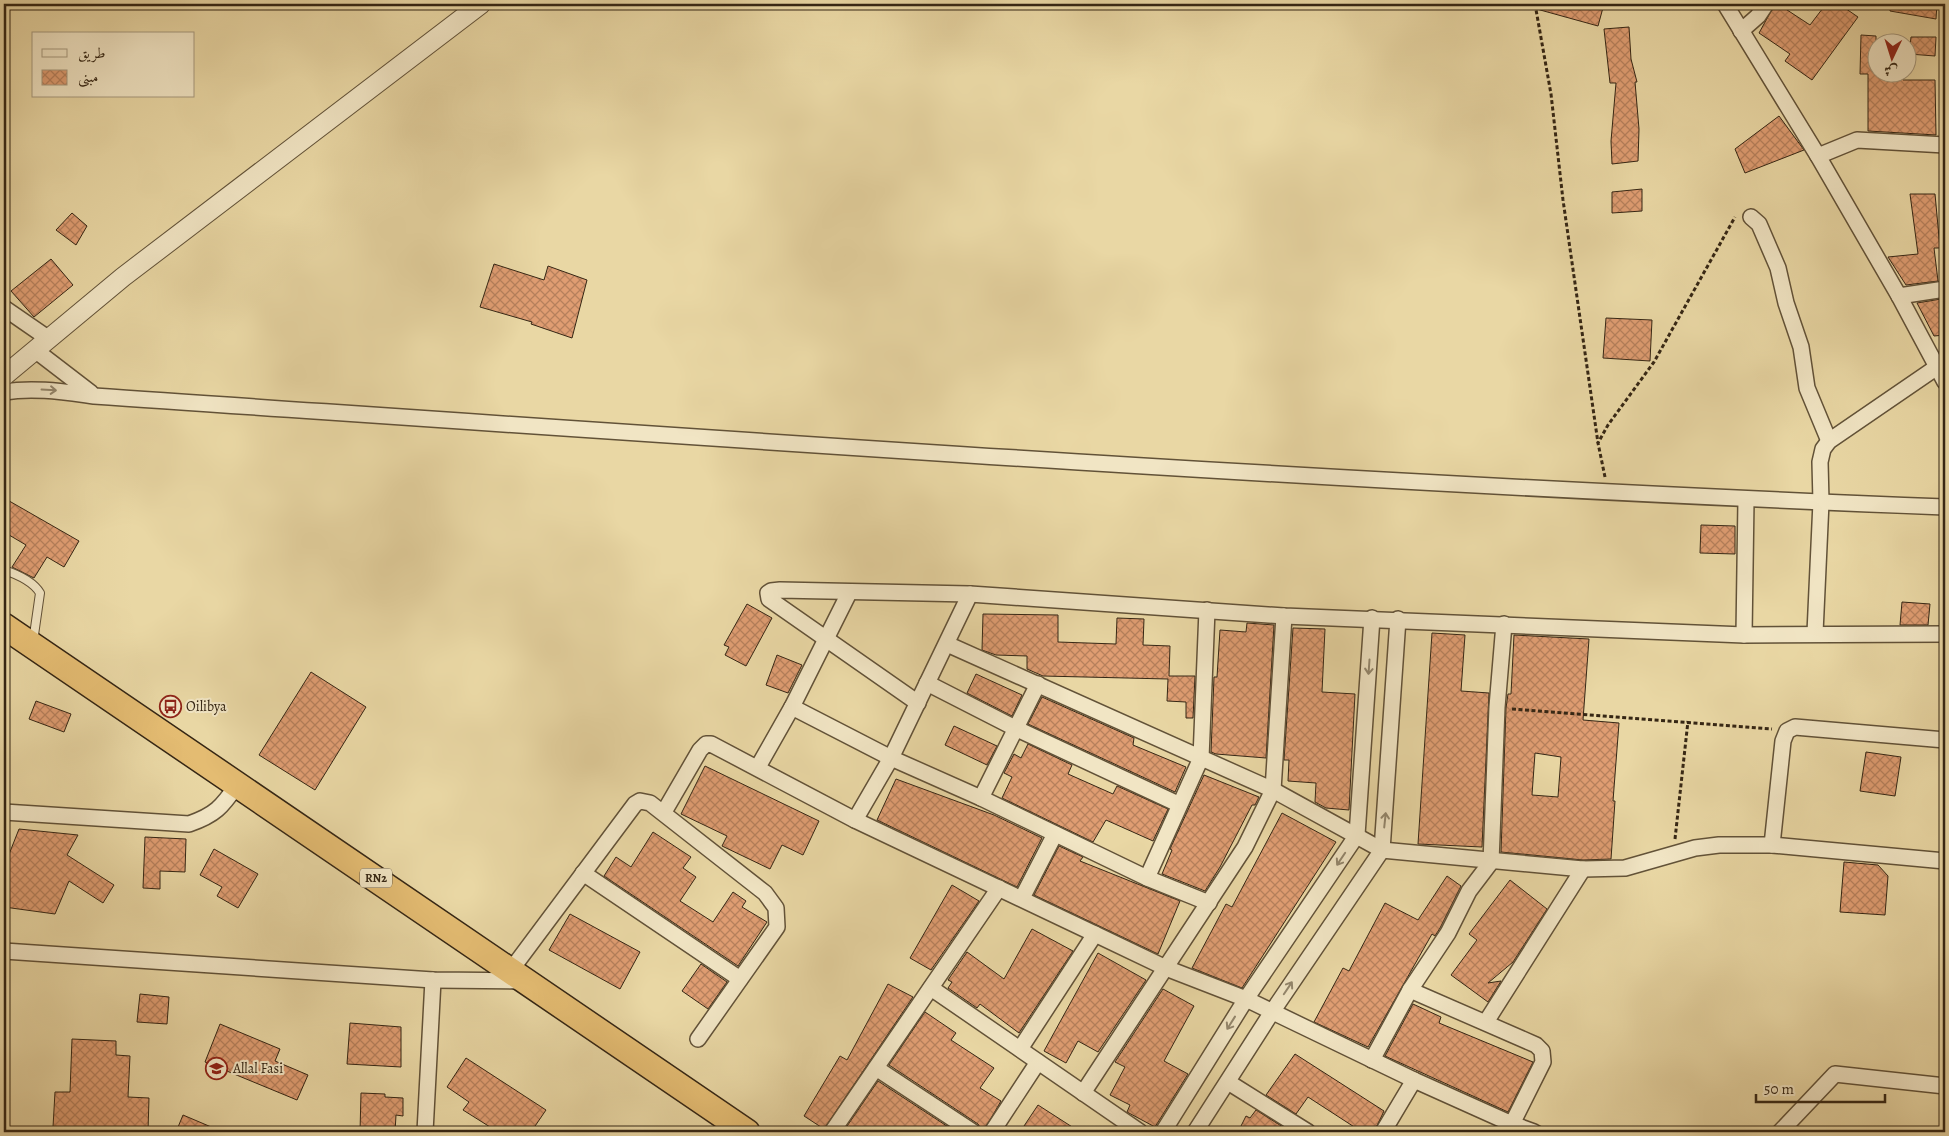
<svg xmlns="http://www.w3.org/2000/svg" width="1949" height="1136" viewBox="0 0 1949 1136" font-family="Alegreya,Amiri,serif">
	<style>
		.building { fill: url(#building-cross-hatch); stroke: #352614; fill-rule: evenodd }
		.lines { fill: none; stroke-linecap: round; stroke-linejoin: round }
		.service-casing { stroke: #625238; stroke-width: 10 }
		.minor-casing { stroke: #625238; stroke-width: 18 }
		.tertiary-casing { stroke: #625238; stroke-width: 21 }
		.trunk-casing { stroke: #352614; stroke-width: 28 }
		.path { stroke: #352614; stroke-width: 3; stroke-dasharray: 4 2.5; stroke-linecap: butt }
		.service { stroke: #f1e5c4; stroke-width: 8 }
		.minor { stroke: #f1e5c4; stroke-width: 15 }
		.tertiary { stroke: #f1e5c4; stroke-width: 19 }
		.trunk { stroke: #e4bc72; stroke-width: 25 }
		.oneway { stroke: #93866c }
		.labels { text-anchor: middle; stroke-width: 4; stroke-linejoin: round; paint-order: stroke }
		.shield { fill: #f1e5c4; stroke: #6d5f49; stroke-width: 1 }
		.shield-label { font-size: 12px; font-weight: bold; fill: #352614 }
		.poi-label { font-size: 14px; fill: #352614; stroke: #f1e5c4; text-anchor: start }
	</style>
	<defs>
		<pattern id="building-cross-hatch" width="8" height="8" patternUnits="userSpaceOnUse" patternTransform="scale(1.25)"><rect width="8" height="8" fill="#df9d72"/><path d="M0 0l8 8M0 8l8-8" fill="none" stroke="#b6805c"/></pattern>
	</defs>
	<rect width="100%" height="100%" fill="#e9d7a4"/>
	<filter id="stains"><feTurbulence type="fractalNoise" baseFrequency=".004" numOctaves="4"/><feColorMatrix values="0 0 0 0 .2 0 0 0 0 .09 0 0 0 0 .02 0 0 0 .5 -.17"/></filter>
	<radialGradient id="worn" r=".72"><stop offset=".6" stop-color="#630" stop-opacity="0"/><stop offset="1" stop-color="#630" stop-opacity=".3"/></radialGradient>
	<!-- building -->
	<g class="building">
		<polygon points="1534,4 1604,4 1598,26 1533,8"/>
		<polygon points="1775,4 1778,4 1810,25 1826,4 1839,4 1858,17 1812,80 1785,61 1790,54 1759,33"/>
		<polygon points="1890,4 1937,4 1936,19 1890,11"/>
		<polygon points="1629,27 1631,59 1637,82 1635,82 1639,129 1638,161 1612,164 1611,141 1616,83 1610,83 1604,29"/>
		<polygon points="1861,35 1876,36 1876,72 1904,72 1903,80 1935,80 1936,135 1868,131 1868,74 1860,74"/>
		<polygon points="1911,37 1936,37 1935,56 1909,54"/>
		<polygon points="1779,116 1804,150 1745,173 1735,149"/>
		<polygon points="1642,189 1642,211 1612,213 1612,192"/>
		<polygon points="1910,194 1935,194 1940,248 1934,248 1938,281 1906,285 1888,257 1918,254"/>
		<polygon points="72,213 87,226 76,245 56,230"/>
		<polygon points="51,259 73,285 34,317 11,291"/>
		<polygon points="494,264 544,280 548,266 587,280 572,338 531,324 532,322 480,307"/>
		<polygon points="1941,299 1941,306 1945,306 1945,335 1934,336 1917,303"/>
		<polygon points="1606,318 1652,320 1650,361 1603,358"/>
		<polygon points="4,498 79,541 64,567 47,557 34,578 12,567 26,545 4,532"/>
		<polygon points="1701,525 1735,526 1735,554 1700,553"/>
		<polygon points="1902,602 1930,604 1928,625 1900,625"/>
		<polygon points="747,604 772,618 746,666 725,655 729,647 724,645"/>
		<polygon points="983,614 1058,615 1058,642 1116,644 1117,618 1144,619 1143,645 1170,646 1169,676 1195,676 1193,718 1186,718 1186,702 1167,701 1168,679 1043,676 1027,669 1027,656 996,655 982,650"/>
		<polygon points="1247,623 1274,625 1266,758 1216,754 1211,752 1214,677 1217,677 1220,630 1246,632"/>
		<polygon points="1293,628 1325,629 1322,692 1355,694 1349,810 1326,808 1315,802 1316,783 1288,781 1289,760 1284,760"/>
		<polygon points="1432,633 1465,635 1461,691 1489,693 1482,847 1418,844"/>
		<path d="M1514,635l75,4 -6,81 36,3 -6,78h2l-4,58 -28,1 -82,-8 5,-144 2,-14h3zM1535,753l26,4 -3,40 -26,-2z"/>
		<polygon points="777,655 802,665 788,693 766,685"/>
		<polygon points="311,672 366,707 315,790 259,755"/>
		<polygon points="976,674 1022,695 1012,716 967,693"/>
		<polygon points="1042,697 1134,738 1133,745 1186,767 1175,792 1028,724"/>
		<polygon points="36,701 71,714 64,732 29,719"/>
		<polygon points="954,726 997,746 987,765 945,745"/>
		<polygon points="1028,744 1072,765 1068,774 1113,794 1117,786 1168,809 1153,841 1106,820 1093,842 1002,798 1012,777 1004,773 1014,754 1021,758"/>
		<polygon points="1866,752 1901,757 1895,796 1860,791"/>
		<polygon points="705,766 819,821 803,855 782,845 770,869 722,846 727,836 681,814"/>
		<polygon points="1204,775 1259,797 1255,805 1252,805 1220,867 1205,891 1162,874 1172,850 1170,849"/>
		<polygon points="896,779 994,815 1042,838 1017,887 877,820"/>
		<polygon points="1282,813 1336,842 1242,988 1192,968 1226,904 1232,907"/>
		<polygon points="19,829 78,835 67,855 114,885 103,903 69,881 55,914 4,907 4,867"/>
		<polygon points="653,832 691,857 683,868 696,877 680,901 713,922 733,892 746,901 742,907 767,922 738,966 604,876 616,857 631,867"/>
		<polygon points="145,837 186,839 185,872 160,871 160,889 143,888"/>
		<polygon points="1059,846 1083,857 1080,861 1180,901 1158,954 1034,895"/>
		<polygon points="214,849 258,874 238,908 217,896 222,887 200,875"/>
		<polygon points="1844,862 1878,865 1888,876 1885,915 1840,912"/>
		<polygon points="1447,876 1461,886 1440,928 1435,936 1432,934 1368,1047 1314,1022 1343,968 1349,971 1385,903 1418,920"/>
		<polygon points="1510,880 1547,909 1513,962 1488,983 1501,981 1488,1002 1451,975 1477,940 1469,934"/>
		<polygon points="952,885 979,901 931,970 910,958"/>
		<polygon points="570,914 640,952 620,989 549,950"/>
		<polygon points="1032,929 1073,951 1019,1033 980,1004 977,1008 948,988 952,982 948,980 967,952 1004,979"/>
		<polygon points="1098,953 1146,980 1098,1052 1078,1041 1066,1063 1044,1051"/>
		<polygon points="701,964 727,982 708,1009 682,991"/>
		<polygon points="888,984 913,997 824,1129 804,1116 840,1056 847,1060"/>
		<polygon points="1163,989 1194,1006 1164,1061 1188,1074 1155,1127 1127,1112 1130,1105 1110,1095 1125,1067 1115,1062"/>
		<polygon points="140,994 169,997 167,1024 137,1022"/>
		<polygon points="1413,1004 1441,1017 1439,1023 1533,1062 1508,1112 1385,1056"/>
		<polygon points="925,1012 956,1033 951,1040 994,1068 980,1088 1001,1101 983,1132 978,1124 889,1065"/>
		<polygon points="350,1023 401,1027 401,1067 347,1064"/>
		<polygon points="220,1024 280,1049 275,1061 308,1075 297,1100 205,1062"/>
		<polygon points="72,1039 116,1041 116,1055 130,1056 128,1097 149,1098 148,1131 53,1127 55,1092 70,1092"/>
		<polygon points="1295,1054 1384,1111 1374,1132 1362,1132 1308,1097 1296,1114 1266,1095"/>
		<polygon points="466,1058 546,1110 531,1132 498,1132 463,1110 469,1102 447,1087"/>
		<polygon points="878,1081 956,1132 843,1132"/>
		<polygon points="361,1093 385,1094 385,1097 403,1098 403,1116 396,1115 395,1132 360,1132"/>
		<polygon points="1038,1105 1080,1132 1020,1132"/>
		<polygon points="1256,1110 1286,1129 1284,1132 1238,1132 1246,1116 1250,1118"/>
		<polygon points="183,1115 223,1132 176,1132"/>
	</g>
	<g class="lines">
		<defs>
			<path id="service" d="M4,570c12,4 29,11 36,23l-7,49"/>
			<g id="minor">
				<polyline points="1725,4 1818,156 1899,296 1945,382"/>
				<polyline points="1741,31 1758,16 1766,4"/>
				<polyline points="1818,156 1857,140 1945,145"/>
				<polyline points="1751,217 1759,224 1778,268 1786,303 1801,347 1807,388 1829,441"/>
				<polyline points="1899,296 1945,289"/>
				<polyline points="4,308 49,339"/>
				<polyline points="35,350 91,393"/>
				<path d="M4,392c30,-5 60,0 90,4 617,42 1234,87 1851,111"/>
				<polyline points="1815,633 1821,502 1820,462 1823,449 1829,441 1937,367"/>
				<polyline points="1744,635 1746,500"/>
				<polyline points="947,644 1273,790 1382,850 1583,869 1625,868 1695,848 1719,845 1772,845 1945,861"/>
				<polyline points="927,683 1015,728 1178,804"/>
				<polyline points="918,703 769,599 768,593 771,591 780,590 970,594 1284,616 1744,635 1945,634"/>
				<polyline points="792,707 891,758 981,798 1147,878 1209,903"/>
				<polyline points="758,767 792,707 849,593"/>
				<polyline points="981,798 1038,684"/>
				<path d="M4,812l185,12c26,-9 33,-17 48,-39"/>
				<polyline points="664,812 700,750 706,744 711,744 855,820 1095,934 1166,968 1246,999 1414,1080 1512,1124 1543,1062 1542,1051 1536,1045 1410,990"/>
				<polyline points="855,820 891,758 970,594"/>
				<polyline points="1772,845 1783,741 1787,731 1795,727 1945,740"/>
				<polyline points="583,873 740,979"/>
				<polyline points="1147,878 1201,758 1207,610"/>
				<polyline points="1022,898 1055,834"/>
				<polyline points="4,951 433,980 524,981"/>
				<polyline points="511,970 635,804 640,801 650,803 765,893 776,908 777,927 698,1039"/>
				<polyline points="931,988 1140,1132"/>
				<polyline points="1486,1022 1583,869"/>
				<polyline points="1020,1049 1095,934"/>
				<polyline points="1372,1060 1410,990 1448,933 1469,891 1491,862 1497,707 1504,624"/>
				<polyline points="876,1068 973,1132"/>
				<polyline points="1228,1082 1308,1132"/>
				<polyline points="1083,1093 1245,847 1273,790 1284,616"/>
				<polyline points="1512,1124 1534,1132"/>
				<polyline points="425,1132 433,980"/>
				<polyline points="832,1132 999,888"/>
				<polyline points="992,1132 1038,1062"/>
				<polyline points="1163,1132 1246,999 1357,835 1372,618"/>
				<polyline points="1195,1132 1272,1012 1382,850 1398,619"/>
				<polyline points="1383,1132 1414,1080"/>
				<polyline points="1780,1132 1835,1074 1945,1086"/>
			</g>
			<polyline id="tertiary" points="4,376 123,277 481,4"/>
			<polyline id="trunk" points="4,626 747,1132"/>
		</defs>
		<!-- service casing -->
		<use href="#service" class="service-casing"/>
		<!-- minor casing -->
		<use href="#minor" class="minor-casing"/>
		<!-- tertiary casing -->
		<use href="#tertiary" class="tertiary-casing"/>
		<!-- trunk casing -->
		<use href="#trunk" class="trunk-casing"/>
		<!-- path -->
		<g class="path">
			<polyline points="1535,4 1551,94 1563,200 1598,443"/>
			<polyline points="1605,477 1598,443 1608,425 1654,362 1735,217"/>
			<polyline points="1512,709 1772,729"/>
			<polyline points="1675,839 1688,721"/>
		</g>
		<!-- service -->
		<use href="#service" class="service"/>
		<!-- minor -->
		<use href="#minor" class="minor"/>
		<!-- tertiary -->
		<use href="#tertiary" class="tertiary"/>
		<!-- trunk -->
		<use href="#trunk" class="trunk"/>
	</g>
	<!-- one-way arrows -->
	<defs><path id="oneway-shaft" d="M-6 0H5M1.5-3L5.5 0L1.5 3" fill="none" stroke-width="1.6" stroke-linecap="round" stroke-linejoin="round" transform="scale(1.25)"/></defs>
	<g class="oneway">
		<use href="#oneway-shaft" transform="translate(49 390) rotate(3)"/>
		<use href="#oneway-shaft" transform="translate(1369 667) rotate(94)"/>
		<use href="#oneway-shaft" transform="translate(1385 820) rotate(-84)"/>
		<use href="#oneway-shaft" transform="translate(1341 859) rotate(124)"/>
		<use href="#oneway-shaft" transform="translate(1288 988) rotate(-56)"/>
		<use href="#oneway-shaft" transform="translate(1231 1023) rotate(122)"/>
	</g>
	<!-- icons -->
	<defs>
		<symbol id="bus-ring" viewBox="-11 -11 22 22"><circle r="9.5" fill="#f1e5c4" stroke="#8f2418" stroke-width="1.5"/><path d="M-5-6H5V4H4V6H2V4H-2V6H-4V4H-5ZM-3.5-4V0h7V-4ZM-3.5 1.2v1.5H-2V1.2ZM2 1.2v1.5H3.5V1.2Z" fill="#8f2418"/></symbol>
		<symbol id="school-ring" viewBox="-11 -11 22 22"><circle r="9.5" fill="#f1e5c4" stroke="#8f2418" stroke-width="1.5"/><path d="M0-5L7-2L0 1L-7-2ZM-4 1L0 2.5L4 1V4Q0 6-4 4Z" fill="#8f2418"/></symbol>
	</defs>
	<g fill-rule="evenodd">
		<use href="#bus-ring" x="158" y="694" width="25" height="25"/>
		<use href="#school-ring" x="204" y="1056" width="25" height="25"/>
	</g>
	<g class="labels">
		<!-- shield labels -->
		<rect class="shield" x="360" y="868.5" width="32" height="19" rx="4"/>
		<g class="shield-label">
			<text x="376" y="882">RN2</text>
		</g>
		<!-- poi labels -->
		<g class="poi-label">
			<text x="186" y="711">Oilibya</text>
			<text x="233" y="1073">Allal Fasi</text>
		</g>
	</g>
	<!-- margin -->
	<rect width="1949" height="1136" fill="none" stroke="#e9d7a4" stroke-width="20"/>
	<rect x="5" y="5" width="1939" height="1126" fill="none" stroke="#352614" stroke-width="2.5"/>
	<rect x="10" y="10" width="1929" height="1116" fill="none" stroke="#352614"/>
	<!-- legend -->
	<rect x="32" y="32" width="162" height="65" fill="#f1e5c4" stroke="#a6997e"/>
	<rect x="42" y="49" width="25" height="8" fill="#f1e5c4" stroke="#a6997e"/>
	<text x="78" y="58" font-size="15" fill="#352614">طريق</text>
	<rect x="42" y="70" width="25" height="15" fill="url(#building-cross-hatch)" stroke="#a6997e"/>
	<text x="78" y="82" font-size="15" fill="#352614">مبنى</text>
	<!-- north arrow -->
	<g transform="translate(1892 58) rotate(184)"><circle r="24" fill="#f1e5c4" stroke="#a6997e"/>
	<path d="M0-4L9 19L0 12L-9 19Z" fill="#8f2418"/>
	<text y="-8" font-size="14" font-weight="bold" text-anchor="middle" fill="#352614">ش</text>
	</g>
	<!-- scale -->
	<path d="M1756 1094v8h129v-8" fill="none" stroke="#352614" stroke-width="2.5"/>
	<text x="1764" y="1094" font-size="15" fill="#352614" stroke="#f1e5c4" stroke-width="4" paint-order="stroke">50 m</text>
	<rect width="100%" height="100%" filter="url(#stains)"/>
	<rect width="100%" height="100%" fill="url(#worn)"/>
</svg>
